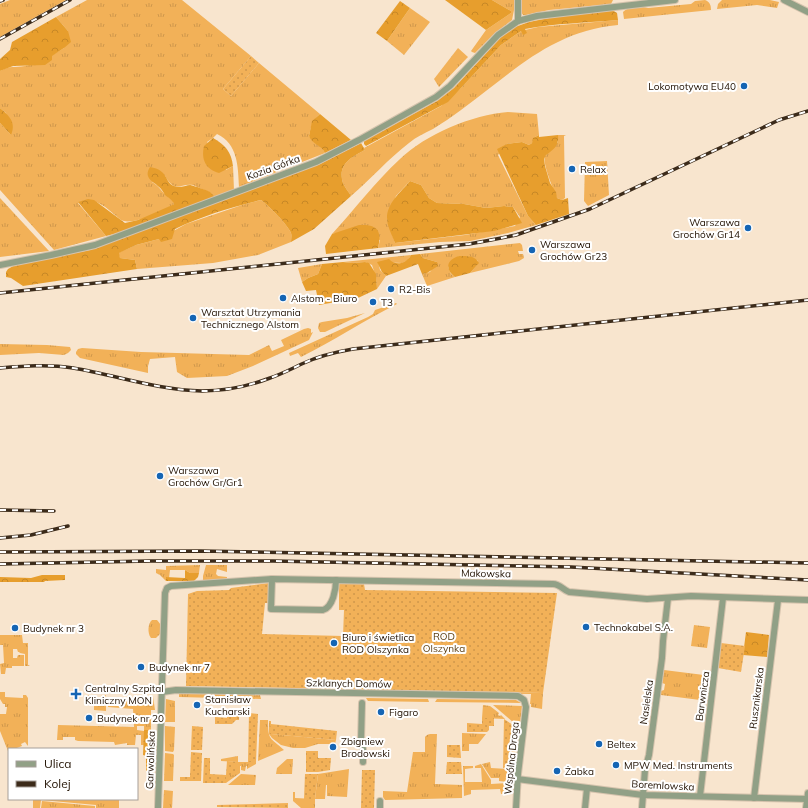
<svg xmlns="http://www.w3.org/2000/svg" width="808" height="808" viewBox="0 0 808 808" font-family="Mulish,sans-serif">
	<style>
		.grass { fill: url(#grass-tufts); fill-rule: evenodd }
		.forest { fill: url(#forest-crowns) }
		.garden { fill: url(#garden-dots) }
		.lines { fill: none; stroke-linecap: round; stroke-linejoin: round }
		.minor-casing { stroke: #d5c3ad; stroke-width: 8 }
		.minor { stroke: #91a086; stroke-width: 6 }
		.rail-casing { stroke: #3c2b1a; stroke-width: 3.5 }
		.rail { stroke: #fff; stroke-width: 2; stroke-dasharray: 6; stroke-linecap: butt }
		.poi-dot { fill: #1565b4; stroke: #fff; stroke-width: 1.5 }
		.labels { text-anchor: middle; stroke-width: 4; stroke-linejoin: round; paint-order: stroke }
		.poi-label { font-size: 10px; fill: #201000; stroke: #fff; text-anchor: start }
		.street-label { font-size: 10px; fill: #201000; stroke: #fff }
		.park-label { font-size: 10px; fill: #5a3d11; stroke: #fff }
	</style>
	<defs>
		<pattern id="grass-tufts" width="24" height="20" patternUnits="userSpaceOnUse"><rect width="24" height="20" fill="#f2b158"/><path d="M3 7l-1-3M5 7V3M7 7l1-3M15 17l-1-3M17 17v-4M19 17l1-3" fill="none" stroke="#cf974b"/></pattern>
		<pattern id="forest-crowns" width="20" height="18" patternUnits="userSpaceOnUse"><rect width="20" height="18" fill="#e79e2d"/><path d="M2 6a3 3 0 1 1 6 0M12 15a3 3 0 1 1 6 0" fill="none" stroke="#c68726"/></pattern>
		<pattern id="garden-dots" width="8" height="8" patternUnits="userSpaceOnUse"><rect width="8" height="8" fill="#f2b158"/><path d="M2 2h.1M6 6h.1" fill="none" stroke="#cf974b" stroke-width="1.8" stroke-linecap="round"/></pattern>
	</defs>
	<rect width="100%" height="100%" fill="#f8e5ce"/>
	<!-- grass -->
	<g class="grass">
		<polygon points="10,0 66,0 0,37 0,4"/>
		<path d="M87,0h95l69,56 -28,33 8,7 28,-33 61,51c-8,6 -9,12 -11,22 5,7 12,9 16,17l-86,34c-1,-21 -1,-43 -22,-53l-4,4 -6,4 19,28 7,-4 1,24 -19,7c-6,-6 -6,-5 -13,-8 -4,-1 -6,-3 -9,-4 -14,-2 -17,9 -28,-9l-13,6c8,5 9,9 15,14 3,3 6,3 7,8 -10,7 -42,22 -53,16 -13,-10 -26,-26 -43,-17l28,33 -52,14 -54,-60v-67l11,12 -5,-22 -6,-5v-37c11,-6 14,-3 25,-5 12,-2 28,-11 39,-18l4,-17 -12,-14z"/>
		<polygon points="492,0 516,0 512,20 494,34 475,53 472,52 471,51 486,30 511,13 511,11"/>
		<polygon points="521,0 613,0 611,4 549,10 526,15 523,15 521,12"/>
		<path d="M705,0c5,2 6,5 6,10l-87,9 -1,-7c6,-6 17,-6 25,-4l43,-4 4,-3z"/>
		<polygon points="722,0 770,0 779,2 777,8 757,5 717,9 718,4"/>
		<polygon points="410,8 430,22 404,55 387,41"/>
		<path d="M618,20v5c-67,6 -106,48 -157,85 -9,7 -19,13 -28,19 -8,4 -17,8 -24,14 -21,16 -38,36 -58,53 -2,-4 -6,-8 -8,-13 -6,-19 9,-26 22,-33l-1,-2 77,-42 19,-17 41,-44 20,-14 5,2 -1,-3 13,-3z"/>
		<polygon points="458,48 468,57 439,87 434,79"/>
		<path d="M508,112l29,2 2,21 -4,2 -3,6 -3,2 -7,-3 -15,2 -9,11 30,61 8,9 -28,8 -38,8 -30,1 -62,6 2,-8 -38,-8 -10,2c23,-25 43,-52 68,-75 26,-25 72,-44 108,-47zM410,181l11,4 8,13 8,5 27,1 22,4 18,-2 9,1 7,10 -5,9 -50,9 -70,8 -8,-24 9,-23z"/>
		<path d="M558,135h8l-2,1 1,62 -3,2 -5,-2c-3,-7 -15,-35 -12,-42 3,-5 10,-10 13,-14z"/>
		<polygon points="607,161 609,195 588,206 584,201 585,162"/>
		<polygon points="0,198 49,251 0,257"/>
		<path d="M261,200c7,5 27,25 30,33 1,3 0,6 0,9l-33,13 -45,8 -76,6 -2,-9 -15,-2 -2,-5 18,-8 23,-6 27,-15 56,-19z"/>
		<polygon points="520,243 522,245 523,251 518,251 519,254 523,254 524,258 519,261 470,273 477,265 478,261 471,257 459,256 448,267 451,274 455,277 427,286 422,274 430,272 437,262 423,258 420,254"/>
		<polygon points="411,255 408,260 402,263 378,262 380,270 386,276 377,289 376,277 372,265 365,262 352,263 343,262"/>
		<polygon points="322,264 318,274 308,278 302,282 298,268"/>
		<path d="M396,303l1,1c-32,16 -64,37 -96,53l-3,-4 -8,3 -1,-3 79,-36 5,-3 2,-4z"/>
		<polygon points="365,313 325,332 320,332 318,328 319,323 322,322 347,318"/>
		<polygon points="308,328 311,329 311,333 313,332 309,340 253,366 227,376 187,378 177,372 175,357 150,359 148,366 148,373 80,358 76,354 76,352 78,349 82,348 141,352 249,355 269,345 272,351 284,346 281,340 304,329"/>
		<polygon points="0,344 47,345 70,347 71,350 68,353 64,355 39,353 0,355"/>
		<polygon points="200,565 199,573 190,573 185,570 170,570 169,578 166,577 166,581 160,575 156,573 156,569 166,570 166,566"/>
		<polygon points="206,565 227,565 227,572 217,569 216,574 218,576 227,577 227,579 203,581 203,576"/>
		<path d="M152,620h5l4,5 -1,9 -4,4h-5c-4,-5 -3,-15 1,-18z"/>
		<polygon points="694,625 710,627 707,648 691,646"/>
		<polygon points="0,635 22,635 23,643 28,643 28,665 30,666 25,666 25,654 20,653 19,652 18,652 17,649 13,649 13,658 17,658 18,655 24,655 24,666 12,666 12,668 6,668 5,674 1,674 0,664 4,663 3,645 0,645"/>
		<polygon points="664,670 704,675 700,700 661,695 661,691 664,690 665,684 662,683"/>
		<polygon points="346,689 543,693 542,709 531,707 531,704 530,704 531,694 346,691"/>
		<polygon points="0,692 5,692 5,697 23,698 23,695 26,695 28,698 28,746 25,742 21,744 22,746 14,749 9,749 8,751 0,731 0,714 6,714 7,707 5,707 5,704 3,704 0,699"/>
		<polygon points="179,693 260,695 261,699 179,697"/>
		<polygon points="87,695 89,695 89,699 101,700 101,695 106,695 106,711 94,710 94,703 88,703 87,704"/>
		<polygon points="152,696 153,696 155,710 151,710 151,730 144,730 144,726 137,726 137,730 144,731 144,745 141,745 141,735 136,735 135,745 127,745 127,743 115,745 114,742 78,741 75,740 75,737 63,737 63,740 57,740 58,725 134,727 133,709 108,707 108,699 151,702"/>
		<polygon points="366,698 428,699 429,702 368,701"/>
		<polygon points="166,699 175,701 175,722 165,722"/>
		<polygon points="437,699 516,700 521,703 435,702"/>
		<polygon points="483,705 490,706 499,713 498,715 500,716 501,715 505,719 482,718"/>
		<polygon points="493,705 522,706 520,724 514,723"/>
		<path d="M260,720h8c0,21 2,17 16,30l-26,11z"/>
		<polygon points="269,721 271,721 271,734 336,740 335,744 318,744 305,748 293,748 281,745 272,738 269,734"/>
		<polygon points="165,726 175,727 174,750 173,752 165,751"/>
		<polygon points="515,726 519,726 513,789 509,789 509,772"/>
		<polygon points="462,733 486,734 478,744 469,744 469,751 462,751"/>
		<polygon points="430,734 437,734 435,784 462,785 462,798 385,800 383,797 383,791 407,792 413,752 425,752 425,737 427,735"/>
		<polygon points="165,753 173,754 174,755 173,781 164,781"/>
		<polygon points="238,756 238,762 256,762 256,764 247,769 247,766 246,766 245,771 241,770 241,766 240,766 240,773 226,783 226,775 234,775 237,762 221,761 221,759"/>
		<polygon points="287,759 293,759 292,774 276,774 277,768"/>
		<polygon points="490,762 491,768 508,769 507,782 499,781 499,778 491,778 482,764"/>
		<polygon points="481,764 491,780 491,784 507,783 506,794 501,794 500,789 471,790 471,794 464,796 463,766 473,766 473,768 465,769 465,782 482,782 481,768 475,768 475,766"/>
		<polygon points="349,769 347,797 327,796 327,785 326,785 325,799 315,799 315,808 301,808 293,801 293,792 295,792 295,798 315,799 318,774"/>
		<polygon points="241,774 256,775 255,785 228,785"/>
		<polygon points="164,790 173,791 172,808 163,808"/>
		<polygon points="33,799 119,799 119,808 96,808 96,805 41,800 40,808 33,808"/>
		<polygon points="42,801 95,806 95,808 41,808"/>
	</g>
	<!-- forest -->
	<g class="forest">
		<polygon points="445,0 492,0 511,11 511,13 486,30"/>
		<polygon points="400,1 410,8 387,41 376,33"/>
		<path d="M612,10l5,3 1,7c-31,3 -62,3 -93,9l2,4 -4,2 -2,-4 -20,14 -53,57 -82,44 -2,-2v-3l73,-40 17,-13 47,-51 14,-10 14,-5 25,-5z"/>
		<polygon points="56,17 68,31 71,42 64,48 52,56 52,60 45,65 13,66 0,71 0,59 10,50 12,42"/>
		<path d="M0,108c10,8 16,15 11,27l-11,-12z"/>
		<path d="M320,114l31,26 -26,13c-4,-8 -13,-9 -16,-17l3,-15z"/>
		<path d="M539,135v2l19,-2c1,11 -4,14 -12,20l-2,4 1,7 5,17 6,9 1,6 5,2 6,-2 1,16 -33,11 -8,-9 -31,-67 10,-5 15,-2 7,3 3,-2 1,-5z"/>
		<path d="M213,138c12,7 18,13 20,28l-14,7c-14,-4 -18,-14 -15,-27z"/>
		<path d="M361,143l4,7c-13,7 -28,14 -22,33 2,5 6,9 8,13l-37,33 -23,13c0,-3 1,-6 0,-9 -3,-8 -23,-28 -30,-33 -29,7 -59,16 -86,29l-3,10 -11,3 -2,-3 -23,6 -17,8 1,5 15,2 2,9 -114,17 -12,-8 -5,-1v-5l2,-3 7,-4 75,-15 230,-86z"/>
		<path d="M150,167c19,3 14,15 24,19 6,2 10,0 16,-1 1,0 17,5 18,6 3,1 5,4 7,6l-93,35 -16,4 -28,-34 10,-3 6,1 31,23 13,-3 32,-14 4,-2c-2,-5 -6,-6 -9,-9 -2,-3 -3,-6 -6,-8 -6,-6 -16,-9 -9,-20z"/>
		<path d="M410,181l11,4 8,13 8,5 27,1 22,4 18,-2 9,1 9,16 -28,8 -99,12c-3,-8 -8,-17 -8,-25 0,-15 14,-26 23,-37z"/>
		<path d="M359,225c19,-1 23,6 19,23l-52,6 -1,-8 7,-12z"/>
		<path d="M420,254l3,4 14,4 1,4 -11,7 -5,1 -4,-10 -32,12 -4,-4 -5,-10 12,-3c7,8 18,4 22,-4z"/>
		<path d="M459,256c7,0 16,-1 20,7l-9,10 -15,4c-10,-8 -9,-17 4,-21z"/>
		<polygon points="343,262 352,263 365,262 369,263 376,274 377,289 358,298 319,305 316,290 306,291 302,282 308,278 318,274 322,264"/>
		<polygon points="185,570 190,573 199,573 198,577 194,581 166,581 166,577 185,578"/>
		<polygon points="42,575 65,575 65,580 45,581 44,582 0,582 0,577 31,578"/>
		<polygon points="746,632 769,635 767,657 743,655"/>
		<polygon points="144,730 151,730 149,771 146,771 146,756 143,755"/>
	</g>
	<!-- garden -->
	<g class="garden">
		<polygon points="251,56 259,63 231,96 223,89"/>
		<polygon points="269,583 268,603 265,603 262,634 343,636 344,610 339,610 339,584 364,584 365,590 557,593 543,693 186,686 188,594 197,591 229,590 231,588"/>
		<polygon points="721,643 745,646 741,672 718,668"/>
		<polygon points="227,713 239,713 239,720 236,720 232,724 215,724 215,717 227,718"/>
		<polygon points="249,713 258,714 256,762 248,762"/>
		<polygon points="482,718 494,718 494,726 489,726 489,730 487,732 467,732 467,723 482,724"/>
		<polygon points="504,719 513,725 508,769 503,768"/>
		<polygon points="271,724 337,731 336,740 270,734"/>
		<polygon points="192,726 203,727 202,750 191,750"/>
		<polygon points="447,745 460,745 461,758 447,757"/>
		<polygon points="306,751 318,751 318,758 331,758 330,770 318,772 306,772"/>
		<polygon points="191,752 202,753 201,781 180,781 180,777 190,777"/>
		<polygon points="204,758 210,758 210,774 226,775 227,761 237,762 237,773 235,775 226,775 226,783 203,783"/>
		<polygon points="447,762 461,762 462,774 446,774"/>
		<polygon points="362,770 375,770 374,808 361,808"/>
		<polygon points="305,774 318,774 315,799 304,799"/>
		<polygon points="288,803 288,808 217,807 217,805"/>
	</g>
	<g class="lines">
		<defs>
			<g id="minor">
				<polyline points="518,0 518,21"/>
				<polyline points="784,0 808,12"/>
				<polyline points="0,265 51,255 95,245 316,162 359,140 436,97 450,86 498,35 518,21 537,16 675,0"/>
				<path d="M272,579l-1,30 52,1c10,-3 13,-21 13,-30"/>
				<polyline points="162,692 176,690 518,696 524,700 526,707 518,774 516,808"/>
				<polyline points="362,703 361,742 363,749 363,762"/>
				<polyline points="517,779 643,795 808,799"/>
				<polyline points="700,796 723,598"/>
				<polyline points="754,798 778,600"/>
				<path d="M158,808l7,-215 2,-5 4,-2 101,-7 281,5c7,0 10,6 16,8l78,7 44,-3 117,4"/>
				<polyline points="380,808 380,801"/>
				<polyline points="585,808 587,788"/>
				<polyline points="642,808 645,770 649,755 662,658 663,641 668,598"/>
				<polyline points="806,808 808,793"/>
			</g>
		</defs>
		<!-- minor casing -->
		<use href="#minor" class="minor-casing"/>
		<!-- minor -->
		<use href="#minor" class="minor"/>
		<defs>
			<g id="rail">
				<polyline points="0,1 3,0"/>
				<polyline points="0,39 70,0"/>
				<polyline points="0,293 469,244 491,240 516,235 590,209 779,120 808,111"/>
				<path d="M0,368c24,-2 48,-4 73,0 43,7 84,22 129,23 23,0 47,-5 68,-13 12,-4 23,-10 34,-15 15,-7 32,-11 49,-14l455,-49"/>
				<polyline points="0,510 54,511"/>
				<polyline points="0,538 31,535 68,526"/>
				<polyline points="0,552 200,551 808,563"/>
				<polyline points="0,564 150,561 273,561 571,567 808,580"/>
			</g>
		</defs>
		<!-- rail casing -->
		<use href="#rail" class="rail-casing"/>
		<!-- rail -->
		<use href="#rail" class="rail"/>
	</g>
	<!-- markers -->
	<g class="poi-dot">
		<circle cx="744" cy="86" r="4"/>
		<circle cx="572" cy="169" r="4"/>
		<circle cx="748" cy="228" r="4"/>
		<circle cx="532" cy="250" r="4"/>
		<circle cx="391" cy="289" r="4"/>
		<circle cx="283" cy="298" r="4"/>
		<circle cx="373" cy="302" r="4"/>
		<circle cx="193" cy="318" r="4"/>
		<circle cx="160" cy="476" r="4"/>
		<circle cx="586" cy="627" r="4"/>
		<circle cx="15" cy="628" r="4"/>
		<circle cx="334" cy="643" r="4"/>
		<circle cx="141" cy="667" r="4"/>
		<path d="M74 688h4v4h4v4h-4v4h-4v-4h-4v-4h4z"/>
		<circle cx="197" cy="705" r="4"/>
		<circle cx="381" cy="712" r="4"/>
		<circle cx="89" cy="718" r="4"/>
		<circle cx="599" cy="744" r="4"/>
		<circle cx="333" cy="747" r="4"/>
		<circle cx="616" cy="765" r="4"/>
		<circle cx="557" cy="771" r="4"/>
	</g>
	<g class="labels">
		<!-- poi labels -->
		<g class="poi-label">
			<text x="736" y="90" text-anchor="end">Lokomotywa EU40</text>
			<text x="580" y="173">Relax</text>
			<text x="740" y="226" text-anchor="end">Warszawa<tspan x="740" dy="12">Grochów Gr14</tspan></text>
			<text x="540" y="248">Warszawa<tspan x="540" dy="12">Grochów Gr23</tspan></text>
			<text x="399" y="293">R2-Bis</text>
			<text x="291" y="302">Alstom - Biuro</text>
			<text x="381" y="306">T3</text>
			<text x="201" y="316">Warsztat Utrzymania<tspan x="201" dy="12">Technicznego Alstom</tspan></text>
			<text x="168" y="474">Warszawa<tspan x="168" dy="12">Grochów Gr/Gr1</tspan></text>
			<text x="594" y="631">Technokabel S.A.</text>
			<text x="23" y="632">Budynek nr 3</text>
			<text x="342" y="641">Biuro i świetlica<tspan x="342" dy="12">ROD Olszynka</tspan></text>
			<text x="149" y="671">Budynek nr 7</text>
			<text x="85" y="692">Centralny Szpital<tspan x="85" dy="12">Kliniczny MON</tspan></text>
			<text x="205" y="703">Stanisław<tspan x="205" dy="12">Kucharski</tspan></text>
			<text x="389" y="716">Figaro</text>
			<text x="97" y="722">Budynek nr 20</text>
			<text x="341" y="745">Zbigniew<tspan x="341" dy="12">Brodowski</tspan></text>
			<text x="607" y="748">Beltex</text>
			<text x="624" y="769">MPW Med. Instruments</text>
			<text x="565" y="775">Żabka</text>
		</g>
		<!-- street labels -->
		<g class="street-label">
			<text transform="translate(273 167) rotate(-20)" y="4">Kozia Górka</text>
			<text transform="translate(486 573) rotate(1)" y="4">Makowska</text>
			<text transform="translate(349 683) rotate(1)" y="4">Szklanych Domów</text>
			<text transform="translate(702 696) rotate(-82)" y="4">Barwnicza</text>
			<text transform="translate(756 698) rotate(-83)" y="4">Rusznikarska</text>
			<text transform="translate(646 702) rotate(-82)" y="4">Nasielska</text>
			<text transform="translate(511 758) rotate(-84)" y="4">Wspólna Droga</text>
			<text transform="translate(150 760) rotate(-88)" y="4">Garwolińska</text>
			<text transform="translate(663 785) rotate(3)" y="4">Boremlowska</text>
		</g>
		<!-- park labels -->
		<g class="park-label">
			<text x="444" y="640">ROD<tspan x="444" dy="12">Olszynka</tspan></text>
		</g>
	</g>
	<!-- legend -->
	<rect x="8" y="748" width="130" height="52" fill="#ffffff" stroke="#a69f99"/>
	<rect x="16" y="761" width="20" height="6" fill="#91a086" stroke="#a69f99"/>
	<text x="44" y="768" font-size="12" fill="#201000">Ulica</text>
	<rect x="16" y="781" width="20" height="6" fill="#3c2b1a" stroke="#a69f99"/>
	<text x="44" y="788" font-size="12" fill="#201000">Kolej</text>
</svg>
